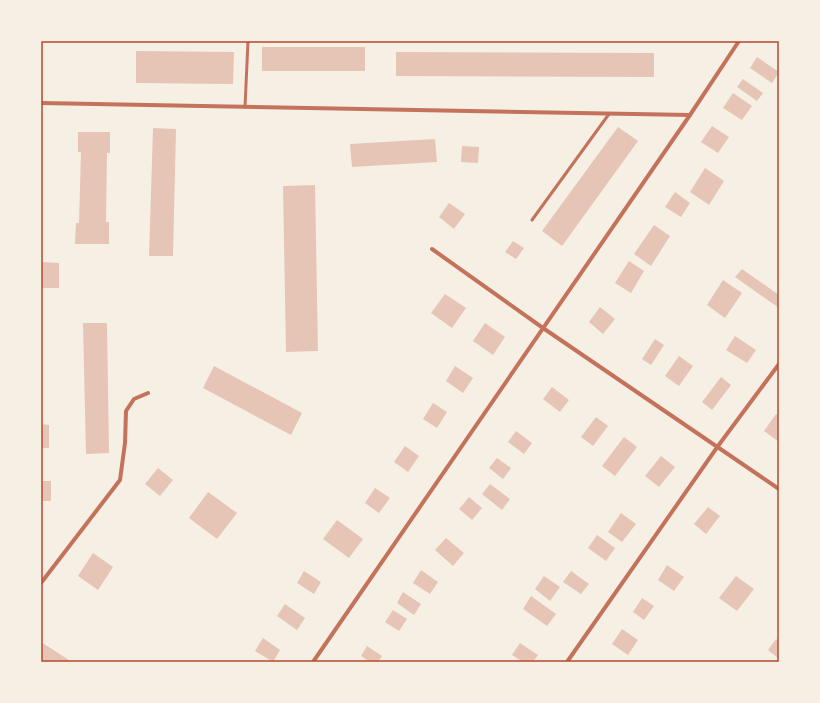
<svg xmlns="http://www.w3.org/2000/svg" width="820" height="703" viewBox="0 0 820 703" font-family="'Roboto Condensed',sans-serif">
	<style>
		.building { fill: #e6c5b7 }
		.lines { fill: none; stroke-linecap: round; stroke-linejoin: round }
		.service { stroke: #c5725c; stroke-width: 3 }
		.minor { stroke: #c5725c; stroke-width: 4 }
		.neatline { fill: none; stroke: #b5482f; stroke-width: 1.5 }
	</style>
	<rect width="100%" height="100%" fill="#f6efe4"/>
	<!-- building -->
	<g class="building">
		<rect x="262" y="47" width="103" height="24"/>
		<polygon points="136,51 234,52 233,84 136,83"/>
		<polygon points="396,52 654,53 654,77 396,76"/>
		<polygon points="757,57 779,72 772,83 750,68"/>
		<polygon points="743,79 763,93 757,101 737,87"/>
		<polygon points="733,93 752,106 742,120 723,108"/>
		<polygon points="712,126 729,137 718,153 701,142"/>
		<polygon points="618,127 638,141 562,246 542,231"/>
		<polygon points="153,128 176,129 173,256 149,256"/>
		<polygon points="78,132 110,132 110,153 107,153 106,222 109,222 109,244 75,244 76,223 79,223 81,152 78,152"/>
		<polygon points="435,139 437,162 352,167 350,144"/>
		<polygon points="462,146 479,147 478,163 461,162"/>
		<polygon points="705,168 724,181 709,205 690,192"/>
		<polygon points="315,185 318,351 286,352 283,186"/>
		<polygon points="675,192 690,203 681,217 665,207"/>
		<polygon points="449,203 465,214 454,229 439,217"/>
		<polygon points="654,225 670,236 651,266 634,254"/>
		<polygon points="513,241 524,248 516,259 505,252"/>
		<polygon points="629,261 644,271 631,293 615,283"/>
		<polygon points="41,262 59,263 59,288 41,288"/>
		<polygon points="742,269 779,295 779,308 735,277"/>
		<polygon points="723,280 742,293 725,318 707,305"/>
		<polygon points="445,294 466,308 452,328 431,313"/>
		<polygon points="600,307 615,319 603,334 589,322"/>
		<polygon points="83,323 107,323 109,453 86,454"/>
		<polygon points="485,323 505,337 493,355 473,341"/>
		<polygon points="735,336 756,350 747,363 726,350"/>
		<polygon points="655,339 664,345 651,365 642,359"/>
		<polygon points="679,356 693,366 679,386 665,376"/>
		<polygon points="214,366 302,413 291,435 203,388"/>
		<polygon points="455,366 473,378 463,393 446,381"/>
		<polygon points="721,377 731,385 712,410 702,402"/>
		<polygon points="552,387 569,400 560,412 543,399"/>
		<polygon points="433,403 447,412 437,428 423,419"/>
		<polygon points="776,414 779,416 779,442 764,431"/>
		<polygon points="596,417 608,426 593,446 581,437"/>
		<polygon points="41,424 49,425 49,448 41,448"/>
		<polygon points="516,431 532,443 524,454 508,442"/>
		<polygon points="624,437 637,447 615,476 602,466"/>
		<polygon points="405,446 419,456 408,472 394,462"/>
		<polygon points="661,456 675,467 659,487 645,476"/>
		<polygon points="497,458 511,468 503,479 489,468"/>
		<polygon points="158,468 173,480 160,496 145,484"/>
		<rect x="41" y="481" width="10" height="20"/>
		<polygon points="490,484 510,499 502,510 482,494"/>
		<polygon points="375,488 390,498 379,513 365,503"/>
		<polygon points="208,492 237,513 217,539 189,518"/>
		<polygon points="469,497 482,508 472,520 459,509"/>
		<polygon points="708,507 720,516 706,534 694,524"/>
		<polygon points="621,513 636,524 622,542 608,532"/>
		<polygon points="337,520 363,539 349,558 323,539"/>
		<polygon points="597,535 615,548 606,561 588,548"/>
		<polygon points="446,538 464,553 453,566 435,550"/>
		<polygon points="93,553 113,567 98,590 78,576"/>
		<polygon points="667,565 684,577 674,591 658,580"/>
		<polygon points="421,570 438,582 430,594 413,583"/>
		<polygon points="304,571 321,582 314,594 297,583"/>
		<polygon points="571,571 589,584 581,594 563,582"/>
		<polygon points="544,576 560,587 550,601 535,589"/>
		<polygon points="736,576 754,589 737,611 719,598"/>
		<polygon points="403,592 421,604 414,615 397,603"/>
		<polygon points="531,596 556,614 547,626 523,609"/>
		<polygon points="642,598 654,606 644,620 633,612"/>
		<polygon points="285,604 305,618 297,630 277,616"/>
		<polygon points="393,610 407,619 399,631 385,622"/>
		<polygon points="622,629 638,640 628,655 612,644"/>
		<polygon points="263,638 280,650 273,662 255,651"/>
		<polygon points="776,639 779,642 779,659 768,650"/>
		<polygon points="41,642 72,662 41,662"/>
		<polygon points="520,643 538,655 533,662 523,662 512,655"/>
		<polygon points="367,646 382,656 378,662 370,662 361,656"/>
	</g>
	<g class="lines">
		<!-- service -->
		<g class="service">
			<polyline points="245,107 248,41"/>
			<polyline points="532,220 609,114"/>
		</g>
		<!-- minor -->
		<g class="minor">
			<polyline points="41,103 690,115"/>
			<polyline points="432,249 543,328 779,489"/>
			<polyline points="41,583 120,480 125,443 126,411 134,399 148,393"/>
			<polyline points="313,662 690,115 739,41"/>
			<polyline points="567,662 718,446 779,364"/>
		</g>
	</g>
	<!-- border -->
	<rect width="820" height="703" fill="none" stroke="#f6efe4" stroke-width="84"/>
	<rect x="42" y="42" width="736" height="619" class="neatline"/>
</svg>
